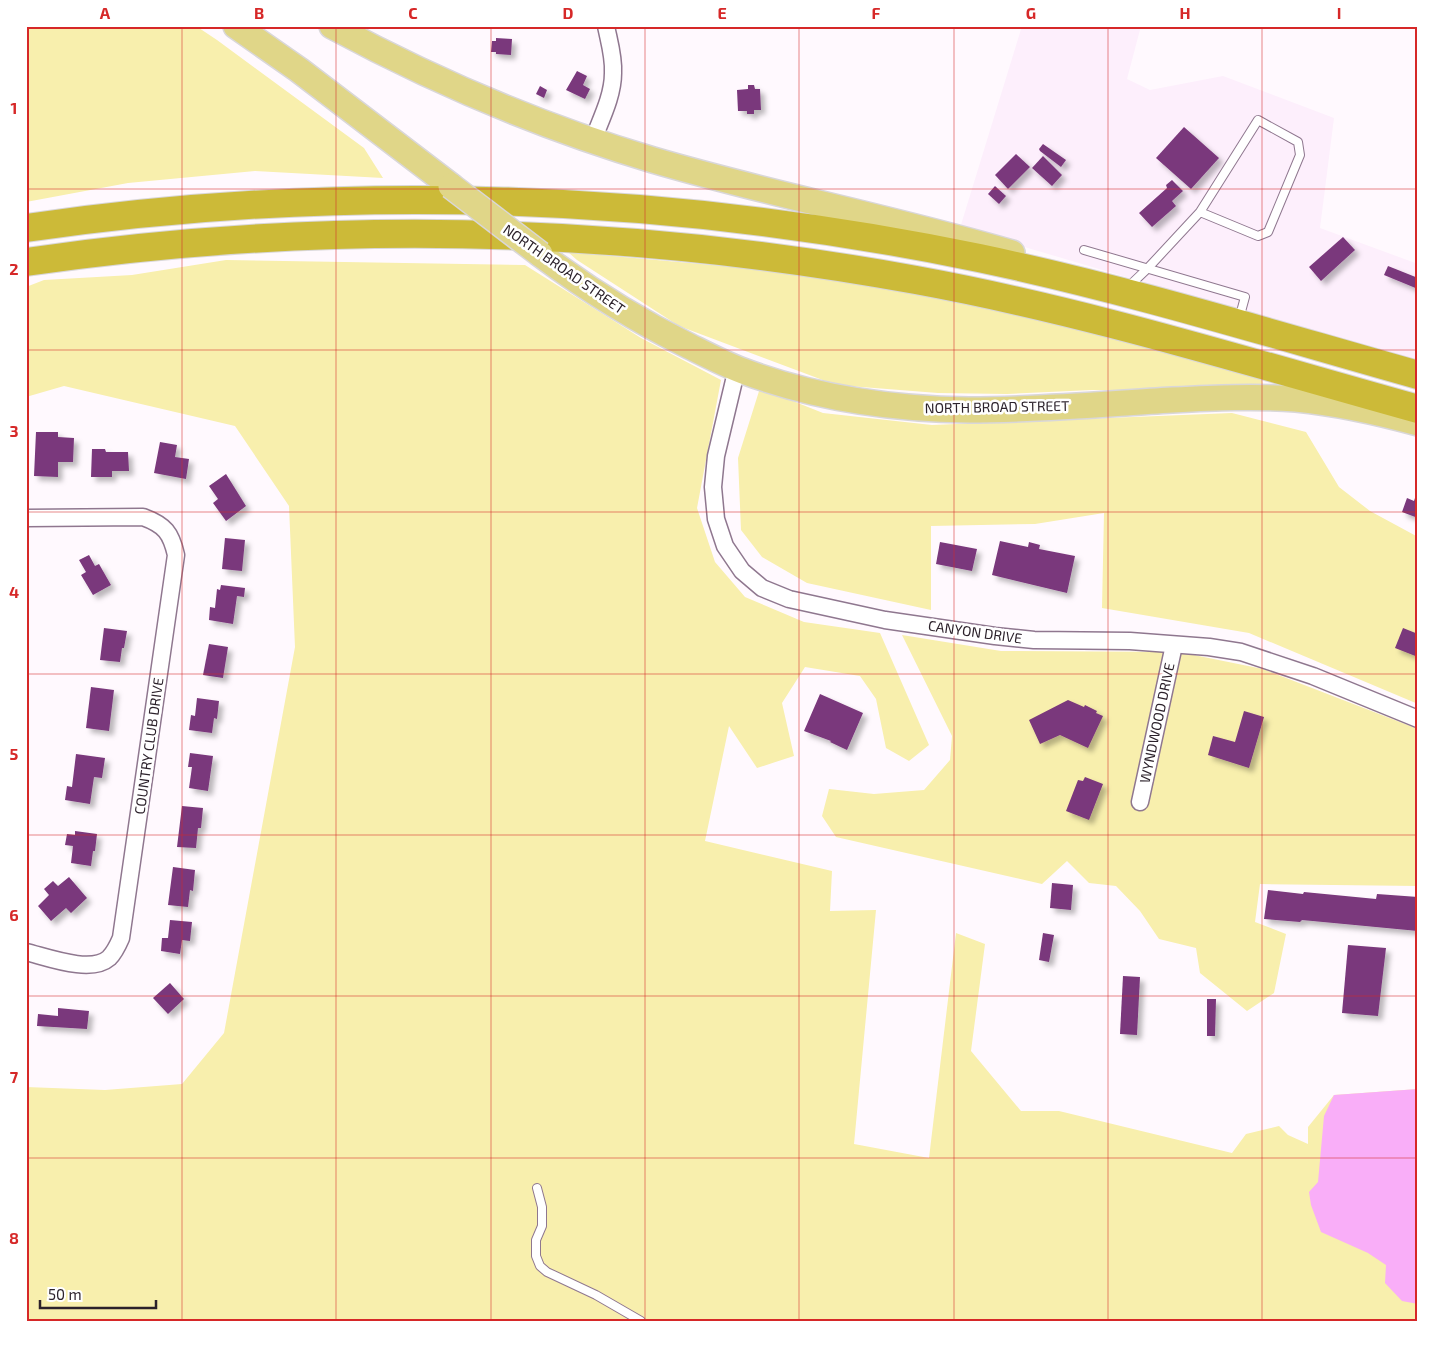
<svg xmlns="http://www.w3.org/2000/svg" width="1444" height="1347" viewBox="0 0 1444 1347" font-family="'Exo 2',sans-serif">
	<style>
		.built { fill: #fdeffc }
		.green { fill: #f8efad }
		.water { fill: #f9aef8 }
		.building { fill: #7a377b; filter: url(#shadow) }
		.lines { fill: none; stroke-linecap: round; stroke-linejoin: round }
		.lane-casing { stroke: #8f778f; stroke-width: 10 }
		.street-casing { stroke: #8f778f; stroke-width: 19 }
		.primary-casing { stroke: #d9d7d9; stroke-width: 28 }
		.highway-casing { stroke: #d9d7d9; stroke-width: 30 }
		.lane { stroke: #fff; stroke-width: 8 }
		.street { stroke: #fff; stroke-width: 16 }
		.primary { stroke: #e0d688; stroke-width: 25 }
		.highway { stroke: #ccba38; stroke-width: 28 }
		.primary-bridge-casing { stroke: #d9d7d9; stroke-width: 28; stroke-linecap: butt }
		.primary-bridge { stroke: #e0d688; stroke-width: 25 }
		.grid { fill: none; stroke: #d62828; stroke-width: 1; stroke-opacity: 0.55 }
		.labels { text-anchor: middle; stroke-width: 5; stroke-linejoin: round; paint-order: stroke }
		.street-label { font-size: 14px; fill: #2c222b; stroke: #fff }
		.neatline { fill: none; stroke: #d62828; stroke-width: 2 }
		.grid-label { font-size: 16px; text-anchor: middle; font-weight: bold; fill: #d62828 }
	</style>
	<defs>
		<filter id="shadow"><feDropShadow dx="4.5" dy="4.5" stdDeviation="2.5" flood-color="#0004"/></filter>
	</defs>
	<rect width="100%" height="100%" fill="#fff9fe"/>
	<!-- built -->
	<polygon class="built" points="1022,26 1141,26 1127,79 1150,90 1223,76 1334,118 1320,228 1418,264 1418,363 960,228"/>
	<!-- green -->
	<g class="green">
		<polygon points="26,26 196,26 217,40 364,148 383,178 255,171 128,183 26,202"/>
		<polygon points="568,252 810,274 950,299 1150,346 1262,380 1264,390 1092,390 1007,394 938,393 836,385 679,326 577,260"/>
		<polygon points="226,260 525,265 641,338 721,380 697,508 715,562 745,597 804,622 880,633 929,745 909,761 886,748 876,699 860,676 805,667 782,703 794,756 757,768 729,726 705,841 832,871 830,911 876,910 854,1144 929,1158 956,933 985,944 971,1051 1021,1111 1059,1111 1232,1153 1246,1134 1279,1126 1288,1135 1308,1144 1308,1127 1334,1095 1418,1089 1418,1321 26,1321 26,1087 105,1090 182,1084 224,1033 295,647 289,506 235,426 64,386 26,397 26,287 44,280 132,275"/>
		<polygon points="760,388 823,413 932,425 1232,413 1306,432 1339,487 1370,511 1418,537 1418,704 1249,633 1102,608 1104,513 1035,524 931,526 931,610 807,583 762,557 741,530 738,458"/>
		<polygon points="902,635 1001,651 1179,652 1263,669 1418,729 1418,886 1260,884 1255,922 1286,934 1274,993 1247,1011 1200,973 1196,948 1159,939 1140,911 1116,886 1089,883 1067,861 1042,884 836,837 822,816 829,789 874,794 924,790 950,760 952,736"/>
	</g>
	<!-- water -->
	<polygon class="water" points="1418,1089 1418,1304 1402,1301 1385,1283 1386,1265 1368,1253 1321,1232 1311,1205 1309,1192 1318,1182 1324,1116 1334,1095"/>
	<!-- building -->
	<g class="building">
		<polygon points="496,38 512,39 511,55 496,54 496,52 491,52 492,41 496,41"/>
		<polygon points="577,71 587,76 583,85 590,89 585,99 566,90"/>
		<polygon points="748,85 754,85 755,89 760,89 761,110 754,110 754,114 747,114 747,111 738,111 737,90 748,89"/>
		<polygon points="540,86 547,90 544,98 536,94"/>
		<polygon points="1184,127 1219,158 1191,189 1156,158"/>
		<polygon points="1043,144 1066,160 1061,167 1040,151 1039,149"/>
		<polygon points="1016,154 1030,167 1008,189 995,175"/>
		<polygon points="1043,156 1062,175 1052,186 1032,168"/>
		<polygon points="1172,180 1183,191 1172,201 1176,206 1152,227 1139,213 1167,188 1166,185"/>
		<polygon points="995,186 1006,196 999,204 988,194"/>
		<polygon points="1343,237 1355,250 1321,281 1309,267"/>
		<polygon points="1388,266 1418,278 1418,289 1384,275"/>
		<polygon points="36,432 58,432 58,437 74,438 73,462 58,462 58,477 34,476"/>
		<polygon points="160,442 177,445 175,457 189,459 186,479 154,473"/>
		<polygon points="92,449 105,449 106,452 128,452 129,471 112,471 112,477 91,477"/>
		<polygon points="226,474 246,506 226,521 213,503 218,499 209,486"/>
		<polygon points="1407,498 1414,501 1415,498 1418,499 1418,518 1402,512"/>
		<polygon points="225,538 245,540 242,571 222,569"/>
		<polygon points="1000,541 1028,547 1029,542 1040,545 1039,549 1075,556 1067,593 992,575"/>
		<polygon points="940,542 977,549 972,571 936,564"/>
		<polygon points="89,555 95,566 99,564 111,585 93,595 81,575 86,572 79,560"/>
		<polygon points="221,585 245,588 244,597 237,596 233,624 209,620 210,607 215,608 217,589 220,590"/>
		<polygon points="104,628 127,631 124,648 122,648 120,662 100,660"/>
		<polygon points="1403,628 1418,634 1418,657 1395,648"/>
		<polygon points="209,644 228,647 223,678 203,675"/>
		<polygon points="91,687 114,690 109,731 86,728"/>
		<polygon points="820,694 863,713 847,750 830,742 831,741 804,731"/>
		<polygon points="197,698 219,701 217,719 214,718 212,733 189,730 191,715 195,716"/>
		<polygon points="1068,700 1084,707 1085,705 1097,711 1096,713 1103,716 1088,748 1060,735 1040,744 1029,720"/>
		<polygon points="1244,711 1264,717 1249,768 1208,755 1213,736 1235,742"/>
		<polygon points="190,753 213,756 208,791 189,788 192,767 188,767"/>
		<polygon points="76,754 105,758 102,778 94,777 90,804 65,800 67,786 72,787"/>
		<polygon points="1085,777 1103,784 1089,820 1066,811 1078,780 1083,781"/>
		<polygon points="182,806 203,808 201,828 198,828 196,848 177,847"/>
		<polygon points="75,831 97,834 95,851 93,851 91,866 71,863 73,846 65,845 67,834 75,835"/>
		<polygon points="173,867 195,870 193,891 190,890 188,907 168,905"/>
		<polygon points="69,877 87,898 71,913 66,908 51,921 38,906 49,895 44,889 53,881 58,886"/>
		<polygon points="1052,883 1073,885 1071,910 1050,908"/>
		<polygon points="1268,890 1303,894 1304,892 1376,899 1377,894 1418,897 1418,931 1302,920 1300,922 1264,919"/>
		<polygon points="170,920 192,922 190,941 182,940 180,954 161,951 162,938 168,938"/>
		<polygon points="1043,933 1054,935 1049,962 1039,960"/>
		<polygon points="1348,945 1386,948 1378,1016 1342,1013"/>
		<polygon points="1123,976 1140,977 1137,1035 1120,1034"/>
		<polygon points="170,983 184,999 168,1014 153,998"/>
		<polygon points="1207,999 1216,999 1215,1036 1207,1036"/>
		<polygon points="58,1008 89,1011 87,1029 37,1026 38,1014 58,1016"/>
	</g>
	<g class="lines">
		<defs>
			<g id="lane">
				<polyline points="1084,250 1245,297 1239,319"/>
				<polyline points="1128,287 1148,268 1200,212 1258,236 1268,232 1300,155 1298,142 1258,120 1200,212"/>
				<polyline points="537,1188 542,1207 542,1226 536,1240 536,1256 540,1266 547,1272 596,1295 641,1321"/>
			</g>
			<g id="street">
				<path d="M593,140c8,-21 20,-44 20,-67 1,-16 -4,-32 -7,-47"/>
				<polyline points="737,368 716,456 713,487 716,519 725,546 742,571 762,588 789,599 885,620 995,636 1034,640 1130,641 1209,647 1241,652 1313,676 1418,719"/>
				<path d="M26,518l117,-1c22,8 28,16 33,38l-55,383c-3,7 -6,14 -12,20 -18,16 -62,-1 -83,-6"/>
				<polyline points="1140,802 1174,645"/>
			</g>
			<g id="primary">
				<polyline points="236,26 299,70 451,186"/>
				<path d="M332,26c102,55 210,101 321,134 119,35 240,58 359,93"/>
				<path d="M540,254c47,35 96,66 149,92 18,9 35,18 54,25 72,27 150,38 226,39 67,0 135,-6 203,-10 41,-2 83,-4 124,-1 41,4 82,13 122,24"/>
			</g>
			<g id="highway">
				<path d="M26,228c316,-46 640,-35 953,30 148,31 293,76 439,117"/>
				<path d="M26,262c296,-43 596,-36 890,18 170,31 336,83 502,129"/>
			</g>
		</defs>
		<!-- lane casing -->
		<use href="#lane" class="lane-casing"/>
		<!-- street casing -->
		<use href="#street" class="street-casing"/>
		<!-- primary casing -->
		<use href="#primary" class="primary-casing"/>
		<!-- highway casing -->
		<use href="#highway" class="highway-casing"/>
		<!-- lane -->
		<use href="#lane" class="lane"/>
		<!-- street -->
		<use href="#street" class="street"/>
		<!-- primary -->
		<use href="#primary" class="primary"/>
		<!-- highway -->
		<use href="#highway" class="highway"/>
		<defs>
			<polyline id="primary-bridge" points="451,186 540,254"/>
		</defs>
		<!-- primary-bridge casing -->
		<use href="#primary-bridge" class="primary-bridge-casing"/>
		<!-- primary-bridge -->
		<use href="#primary-bridge" class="primary-bridge"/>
	</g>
	<!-- grid -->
	<path class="grid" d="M182,26v1295M336,26v1295M491,26v1295M645,26v1295M799,26v1295M954,26v1295M1108,26v1295M1262,26v1295M26,189h1392M26,350h1392M26,512h1392M26,674h1392M26,835h1392M26,996h1392M26,1158h1392"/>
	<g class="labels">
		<!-- street labels -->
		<g class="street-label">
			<text transform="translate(564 269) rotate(35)" y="5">NORTH BROAD STREET</text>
			<text transform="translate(997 407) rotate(-1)" y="5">NORTH BROAD STREET</text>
			<text transform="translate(975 632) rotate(8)" y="5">CANYON DRIVE</text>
			<text transform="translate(1157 723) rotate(-78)" y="5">WYNDWOOD DRIVE</text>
			<text transform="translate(149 746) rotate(-82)" y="5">COUNTRY CLUB DRIVE</text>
		</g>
	</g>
	<!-- border -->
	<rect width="1444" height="1347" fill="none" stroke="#ffffff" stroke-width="55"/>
	<!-- scale -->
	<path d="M40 1300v8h116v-8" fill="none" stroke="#2c222b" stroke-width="2.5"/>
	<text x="48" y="1300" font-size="15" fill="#2c222b" stroke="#ffffff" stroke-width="4" paint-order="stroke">50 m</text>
	<rect x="28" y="28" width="1388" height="1292" class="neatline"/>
	<g class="grid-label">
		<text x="105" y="19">A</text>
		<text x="259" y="19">B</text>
		<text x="413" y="19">C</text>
		<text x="568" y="19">D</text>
		<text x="722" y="19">E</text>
		<text x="876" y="19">F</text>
		<text x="1031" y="19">G</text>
		<text x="1185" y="19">H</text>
		<text x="1339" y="19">I</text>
		<text x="14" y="114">1</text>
		<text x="14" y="275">2</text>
		<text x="14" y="437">3</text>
		<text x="14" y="598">4</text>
		<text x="14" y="760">5</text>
		<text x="14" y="921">6</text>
		<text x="14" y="1083">7</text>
		<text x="14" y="1244">8</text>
	</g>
</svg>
